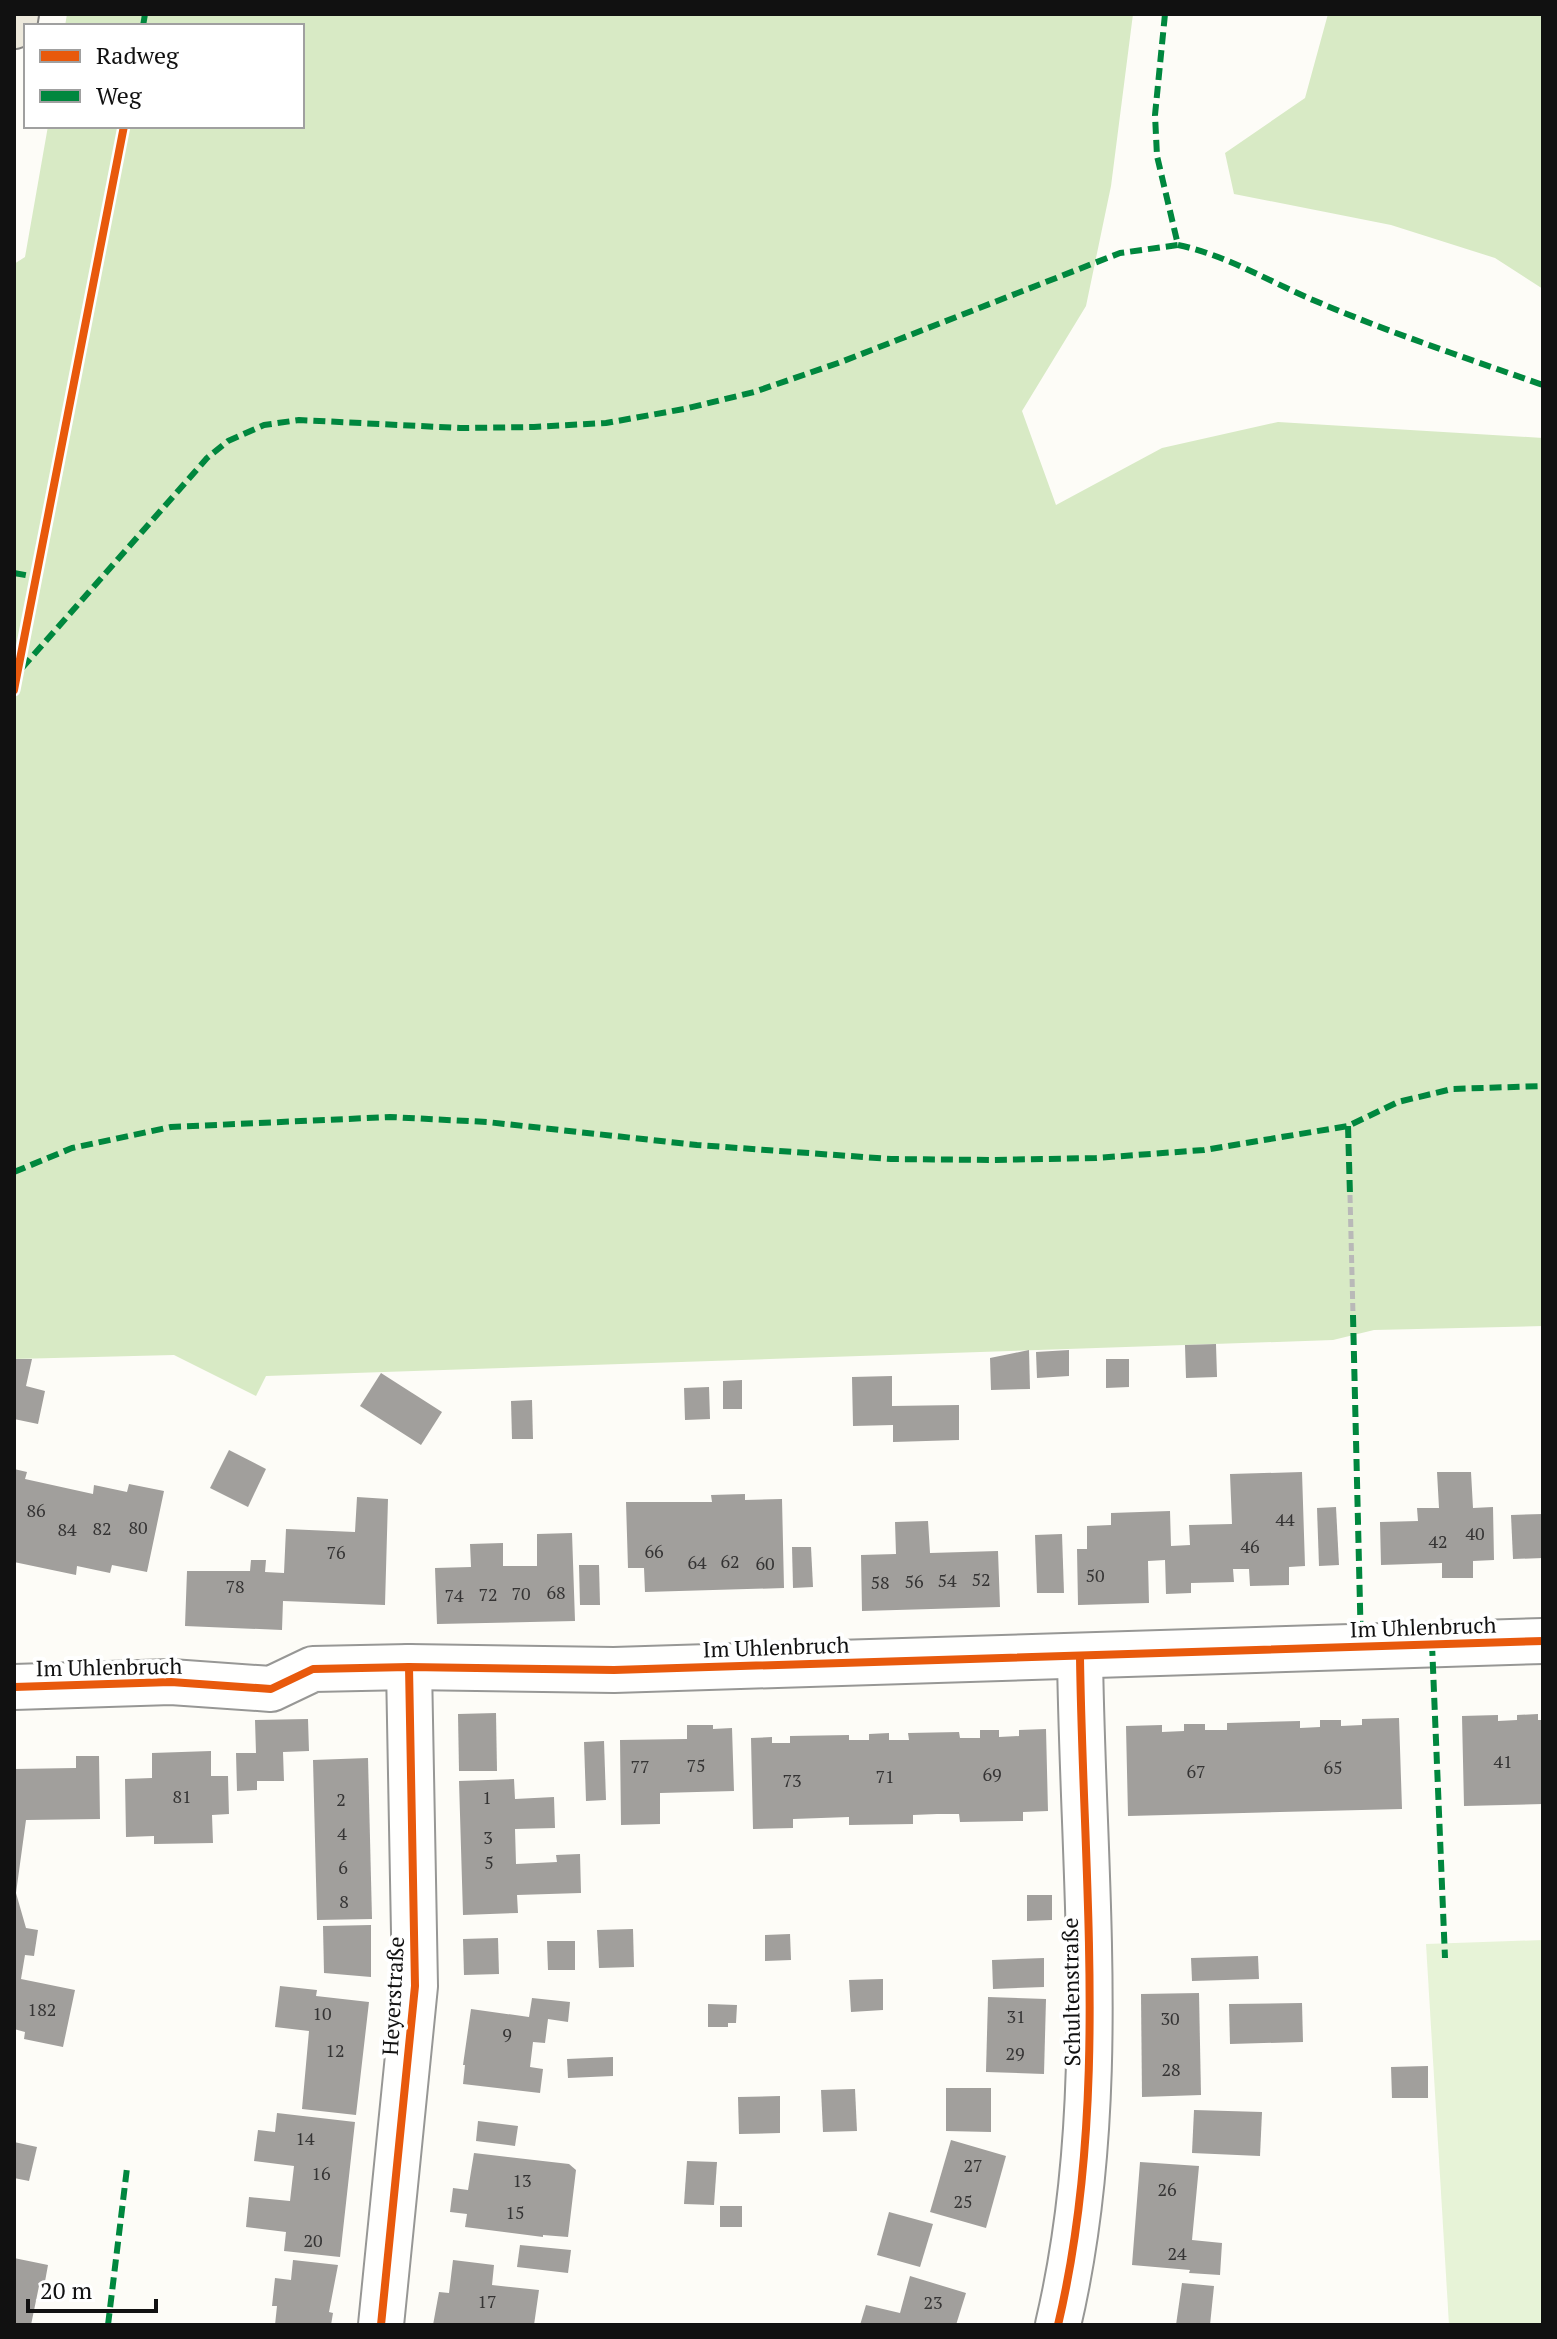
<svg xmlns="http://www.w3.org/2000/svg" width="1557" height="2339" viewBox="0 0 1557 2339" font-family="'PT Serif',serif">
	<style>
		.green { fill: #e7f3d7 }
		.forest { fill: #d8eac5 }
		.building { fill: #a19f9c }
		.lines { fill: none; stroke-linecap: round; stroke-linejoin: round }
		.minor-casing { stroke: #979795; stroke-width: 48 }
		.major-casing { stroke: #858482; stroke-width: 48 }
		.path { stroke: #b9b9b8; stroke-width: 5; stroke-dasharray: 8 4; stroke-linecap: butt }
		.minor { stroke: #fffffe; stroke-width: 44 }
		.major { stroke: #ede9dc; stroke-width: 44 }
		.quiet { stroke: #00873e; stroke-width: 6; stroke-dasharray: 12 6; stroke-linecap: butt }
		.cycleway-casing { stroke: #fff; stroke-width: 13 }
		.cycleway { stroke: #e8590c; stroke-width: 8 }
		.labels { text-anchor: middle; stroke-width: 8; stroke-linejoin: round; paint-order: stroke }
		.number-label { font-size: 18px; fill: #353434 }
		.street-label { font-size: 22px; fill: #111; stroke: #fff }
	</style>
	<rect width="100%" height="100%" fill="#fdfcf7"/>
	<!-- green -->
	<polygon class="green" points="1543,1940 1543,2325 1449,2325 1426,1944"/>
	<!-- forest -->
	<g class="forest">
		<polygon points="67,14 1133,14 1111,186 1086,306 1022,411 1056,505 1162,448 1278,422 1543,438 1543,1326 1374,1330 1333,1340 266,1376 256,1396 174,1355 14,1359 14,264 25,257 48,126 302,126 302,26 65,26"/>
		<polygon points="1328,14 1543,14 1543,289 1495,258 1391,225 1234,194 1225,153 1305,98"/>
	</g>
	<!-- building -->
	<g class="building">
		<polygon points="1216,1344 1217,1377 1186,1378 1185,1345"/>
		<polygon points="1029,1350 1030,1389 991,1390 990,1358"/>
		<polygon points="1069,1350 1069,1376 1037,1378 1036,1352"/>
		<polygon points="14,1359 32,1359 26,1386 45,1391 38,1424 14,1419"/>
		<polygon points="1106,1359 1129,1359 1129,1387 1106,1388"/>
		<polygon points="381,1373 442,1412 421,1445 360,1406"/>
		<polygon points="892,1376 892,1406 959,1405 959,1440 893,1442 893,1425 853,1426 852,1377"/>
		<polygon points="742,1380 742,1409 723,1409 723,1381"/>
		<polygon points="709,1387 710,1419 685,1420 684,1388"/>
		<polygon points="532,1400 533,1439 512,1439 511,1401"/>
		<polygon points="229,1450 266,1469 248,1507 210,1488"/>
		<polygon points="14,1469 27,1472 25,1479 93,1494 94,1485 127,1492 129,1484 164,1491 147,1572 112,1565 110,1573 77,1566 76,1575 14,1562"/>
		<polygon points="1302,1472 1305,1566 1289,1567 1289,1585 1250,1586 1249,1569 1233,1569 1234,1582 1191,1583 1191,1593 1166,1594 1165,1560 1148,1561 1149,1603 1078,1605 1077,1549 1087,1549 1087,1526 1111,1525 1111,1513 1170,1511 1171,1546 1190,1545 1189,1525 1232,1524 1230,1474"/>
		<polygon points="1437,1472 1471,1472 1473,1508 1493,1507 1494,1560 1473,1561 1473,1578 1442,1578 1442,1563 1381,1565 1380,1522 1418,1521 1417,1508 1439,1508"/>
		<polygon points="745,1494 745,1500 782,1499 784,1588 645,1592 644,1568 628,1568 626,1502 712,1502 711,1495"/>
		<polygon points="357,1497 388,1499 385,1605 283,1601 282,1630 185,1626 187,1571 250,1571 251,1560 266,1560 265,1572 284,1573 286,1529 355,1532"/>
		<polygon points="1336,1507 1339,1565 1319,1566 1317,1508"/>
		<polygon points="1543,1514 1543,1558 1513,1559 1511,1515"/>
		<polygon points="928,1521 930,1553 998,1551 1000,1607 862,1611 861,1555 896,1554 895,1522"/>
		<polygon points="572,1533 575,1621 437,1624 435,1568 471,1567 470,1544 503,1543 503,1566 537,1566 537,1534"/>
		<polygon points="1062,1534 1064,1593 1037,1593 1035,1535"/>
		<polygon points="792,1547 811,1547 813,1587 793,1588"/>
		<polygon points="579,1565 599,1565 600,1605 580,1605"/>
		<polygon points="496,1713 497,1771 459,1771 458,1714"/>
		<polygon points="1538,1714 1538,1720 1543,1720 1543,1804 1464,1806 1462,1716 1498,1715 1498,1721 1517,1720 1517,1715"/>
		<polygon points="1399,1718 1402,1809 1128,1816 1126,1726 1162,1725 1162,1732 1184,1731 1184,1724 1205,1724 1205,1730 1227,1730 1227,1723 1300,1721 1300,1728 1320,1727 1320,1720 1341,1720 1341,1726 1362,1725 1362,1719"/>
		<polygon points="308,1719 309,1751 283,1752 284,1781 257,1781 257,1790 237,1791 236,1753 256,1753 255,1720"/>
		<polygon points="687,1725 713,1725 713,1729 732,1728 734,1791 660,1793 660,1824 621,1825 620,1740 687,1739"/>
		<polygon points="1046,1729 1048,1811 1023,1812 1023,1821 960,1822 959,1814 937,1814 913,1815 913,1824 849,1825 849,1817 793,1819 793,1828 753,1829 751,1738 772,1737 772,1743 790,1743 790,1736 849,1735 849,1740 869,1740 869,1734 889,1733 889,1740 909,1740 908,1733 959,1732 960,1738 980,1738 980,1730 999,1730 999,1737 1019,1736 1019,1730"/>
		<polygon points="604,1741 606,1800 586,1801 584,1742"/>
		<polygon points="211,1751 211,1776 228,1776 229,1814 212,1815 213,1843 154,1844 154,1836 126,1837 125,1779 152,1778 152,1753"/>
		<polygon points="76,1756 99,1756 100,1819 26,1820 16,1893 26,1928 38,1930 34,1956 25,1955 21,1979 75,1990 63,2047 24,2039 25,2032 14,2029 14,1769 76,1768"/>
		<polygon points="368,1758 372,1919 317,1920 313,1760"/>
		<polygon points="514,1779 515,1799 554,1797 555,1828 515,1829 516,1864 557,1862 556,1855 580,1854 581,1893 517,1895 518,1913 463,1915 459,1781"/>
		<polygon points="1027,1895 1052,1895 1052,1920 1027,1921"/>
		<polygon points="371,1925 371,1977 324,1973 323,1926"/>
		<polygon points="633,1929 634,1967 599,1968 597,1930"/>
		<polygon points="790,1934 791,1960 765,1961 765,1935"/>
		<polygon points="498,1938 499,1974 464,1975 463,1939"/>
		<polygon points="547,1941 575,1941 575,1970 548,1970"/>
		<polygon points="1258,1956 1259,1979 1192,1981 1191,1958"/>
		<polygon points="1044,1958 1044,1987 993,1989 992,1960"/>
		<polygon points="883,1979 883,2010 851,2012 849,1980"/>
		<polygon points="280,1986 317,1990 316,1996 369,2002 356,2115 302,2109 309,2031 275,2027"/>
		<polygon points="1199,1993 1201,2095 1142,2097 1141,1994"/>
		<polygon points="988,1997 1046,1999 1044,2074 986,2072"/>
		<polygon points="532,1998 570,2002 568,2022 548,2019 545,2043 533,2042 530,2067 543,2069 540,2093 463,2084 465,2065 463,2065 471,2009 529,2017"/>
		<polygon points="1302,2003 1303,2042 1230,2044 1229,2004"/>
		<polygon points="708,2004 737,2005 736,2023 728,2023 728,2027 708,2027"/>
		<polygon points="613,2057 613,2076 568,2078 567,2059"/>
		<polygon points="1428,2066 1428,2098 1392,2098 1391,2067"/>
		<polygon points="946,2088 991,2088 991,2132 946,2131"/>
		<polygon points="855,2089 857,2131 823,2132 821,2090"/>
		<polygon points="780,2096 780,2133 739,2134 738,2097"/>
		<polygon points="1194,2110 1262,2112 1260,2156 1192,2153"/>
		<polygon points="277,2113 355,2122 340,2257 284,2251 286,2232 246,2227 249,2197 290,2201 294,2166 254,2161 258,2130 275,2132"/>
		<polygon points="478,2121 518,2126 515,2146 476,2141"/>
		<polygon points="951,2140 1006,2156 986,2228 930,2212"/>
		<polygon points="14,2142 37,2147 29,2181 14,2178"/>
		<polygon points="474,2153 569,2164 576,2170 568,2237 543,2235 543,2237 465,2227 467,2214 450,2212 453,2188 468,2190"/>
		<polygon points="687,2161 717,2162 714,2205 684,2204"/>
		<polygon points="1140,2162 1199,2166 1192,2240 1222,2243 1220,2275 1189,2273 1190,2270 1132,2265"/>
		<rect x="720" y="2206" width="22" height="21"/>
		<polygon points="889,2212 933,2224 920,2267 877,2255"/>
		<polygon points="520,2245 571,2250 568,2273 517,2267"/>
		<polygon points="14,2258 48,2265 44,2287 39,2286 31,2325 14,2325"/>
		<polygon points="293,2260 338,2265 329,2312 333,2313 331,2325 275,2325 277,2306 272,2306 275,2278 291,2280"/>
		<polygon points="453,2260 494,2265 492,2285 539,2290 534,2325 433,2325 439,2292 449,2293"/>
		<polygon points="910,2276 966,2293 956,2325 860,2325 866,2305 900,2313"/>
		<polygon points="1182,2283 1214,2286 1210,2325 1176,2325"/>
	</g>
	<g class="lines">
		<defs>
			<g id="minor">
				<polyline points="14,1687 171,1682 271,1689 313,1669 409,1667 614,1670 1543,1641"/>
				<polyline points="381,2325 415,1986 409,1667"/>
				<path d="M1058,2325c52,-221 25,-444 22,-668"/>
			</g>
			<polyline id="major" points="14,26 16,14"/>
		</defs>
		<!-- minor casing -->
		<use href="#minor" class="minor-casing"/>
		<!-- major casing -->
		<use href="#major" class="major-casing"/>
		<!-- path -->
		<polyline class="path" points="1350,1195 1353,1315"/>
		<!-- minor -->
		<use href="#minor" class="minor"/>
		<!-- major -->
		<use href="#major" class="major"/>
		<!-- quiet -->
		<g class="quiet">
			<polyline points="143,26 145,14"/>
			<path d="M1178,245c48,10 90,36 135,55 75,32 153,58 230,85"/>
			<polyline points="14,573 36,577"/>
			<polyline points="22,668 207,458 228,441 264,425 299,420 460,428 534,427 606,423 684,409 754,392 841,362 1120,253 1178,245 1157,156 1155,115 1165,14"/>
			<polyline points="1348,1126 1350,1195"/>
			<polyline points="14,1172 72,1148 171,1127 390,1117 487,1122 697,1145 891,1159 991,1160 1096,1158 1204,1150 1348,1126 1398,1102 1452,1089 1543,1086"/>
			<polyline points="1353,1315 1361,1647"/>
			<polyline points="1432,1644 1445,1958"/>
			<polyline points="108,2325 127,2168"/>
		</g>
		<defs>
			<g id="cycleway">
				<polyline points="14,690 124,126"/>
				<polyline points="14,1687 171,1682 271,1689 313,1669 409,1667 614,1670 1543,1641"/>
				<polyline points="381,2325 415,1986 409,1667"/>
				<path d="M1058,2325c52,-221 25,-444 22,-668"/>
			</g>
		</defs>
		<!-- cycleway casing -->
		<use href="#cycleway" class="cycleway-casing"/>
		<!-- cycleway -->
		<use href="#cycleway" class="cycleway"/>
	</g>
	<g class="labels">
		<!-- number labels -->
		<g class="number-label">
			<text x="36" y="1517">86</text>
			<text x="1285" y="1526">44</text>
			<text x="138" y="1534">80</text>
			<text x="102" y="1535">82</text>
			<text x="67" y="1536">84</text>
			<text x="1475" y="1540">40</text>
			<text x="1438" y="1548">42</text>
			<text x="1250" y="1553">46</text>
			<text x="654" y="1558">66</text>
			<text x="336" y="1559">76</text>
			<text x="730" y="1568">62</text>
			<text x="697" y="1569">64</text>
			<text x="765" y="1570">60</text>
			<text x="1095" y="1582">50</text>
			<text x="981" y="1586">52</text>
			<text x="947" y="1587">54</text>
			<text x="914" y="1588">56</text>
			<text x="880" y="1589">58</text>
			<text x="235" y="1593">78</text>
			<text x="556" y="1599">68</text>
			<text x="521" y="1600">70</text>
			<text x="488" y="1601">72</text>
			<text x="454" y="1602">74</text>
			<text x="1503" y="1768">41</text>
			<text x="696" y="1772">75</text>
			<text x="640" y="1773">77</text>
			<text x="1333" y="1774">65</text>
			<text x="1196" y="1778">67</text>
			<text x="992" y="1781">69</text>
			<text x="885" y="1783">71</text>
			<text x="792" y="1787">73</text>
			<text x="182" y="1803">81</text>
			<text x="487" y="1804">1</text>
			<text x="341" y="1806">2</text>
			<text x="342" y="1840">4</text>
			<text x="488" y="1844">3</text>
			<text x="489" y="1869">5</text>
			<text x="343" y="1874">6</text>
			<text x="344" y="1908">8</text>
			<text x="42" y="2016">182</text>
			<text x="322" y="2020">10</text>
			<text x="1016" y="2023">31</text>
			<text x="1170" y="2025">30</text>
			<text x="507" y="2041">9</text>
			<text x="335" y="2057">12</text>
			<text x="1015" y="2060">29</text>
			<text x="1171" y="2076">28</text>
			<text x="305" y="2145">14</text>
			<text x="973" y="2172">27</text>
			<text x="321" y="2180">16</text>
			<text x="522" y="2187">13</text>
			<text x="1167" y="2196">26</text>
			<text x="963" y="2208">25</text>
			<text x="515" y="2219">15</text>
			<text x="313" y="2247">20</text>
			<text x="1177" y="2260">24</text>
			<text x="487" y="2308">17</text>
			<text x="933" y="2309">23</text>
		</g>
		<!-- street labels -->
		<g class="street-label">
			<text transform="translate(1423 1627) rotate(-2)" y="8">Im Uhlenbruch</text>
			<text transform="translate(776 1647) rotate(-2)" y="8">Im Uhlenbruch</text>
			<text transform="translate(109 1667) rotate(-1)" y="8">Im Uhlenbruch</text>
			<text transform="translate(1071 1992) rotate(-91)" y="8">Schultenstraße</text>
			<text transform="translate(393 1996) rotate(-87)" y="8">Heyerstraße</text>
		</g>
	</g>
	<!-- border -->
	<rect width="1557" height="2339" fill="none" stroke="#111111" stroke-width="32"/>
	<!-- legend -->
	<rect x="24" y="24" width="280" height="104" fill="#ffffff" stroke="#a0a0a0" stroke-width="2"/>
	<rect x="40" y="50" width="40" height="12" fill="#e8590c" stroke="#a0a0a0" stroke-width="2"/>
	<text x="96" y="64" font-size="24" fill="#111111">Radweg</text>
	<rect x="40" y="90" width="40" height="12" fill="#00873e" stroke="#a0a0a0" stroke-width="2"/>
	<text x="96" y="104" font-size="24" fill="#111111">Weg</text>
	<!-- scale -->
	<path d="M28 2299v12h128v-12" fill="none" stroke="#111111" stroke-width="4"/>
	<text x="40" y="2299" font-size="24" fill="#111111" stroke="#ffffff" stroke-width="6" paint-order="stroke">20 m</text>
</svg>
